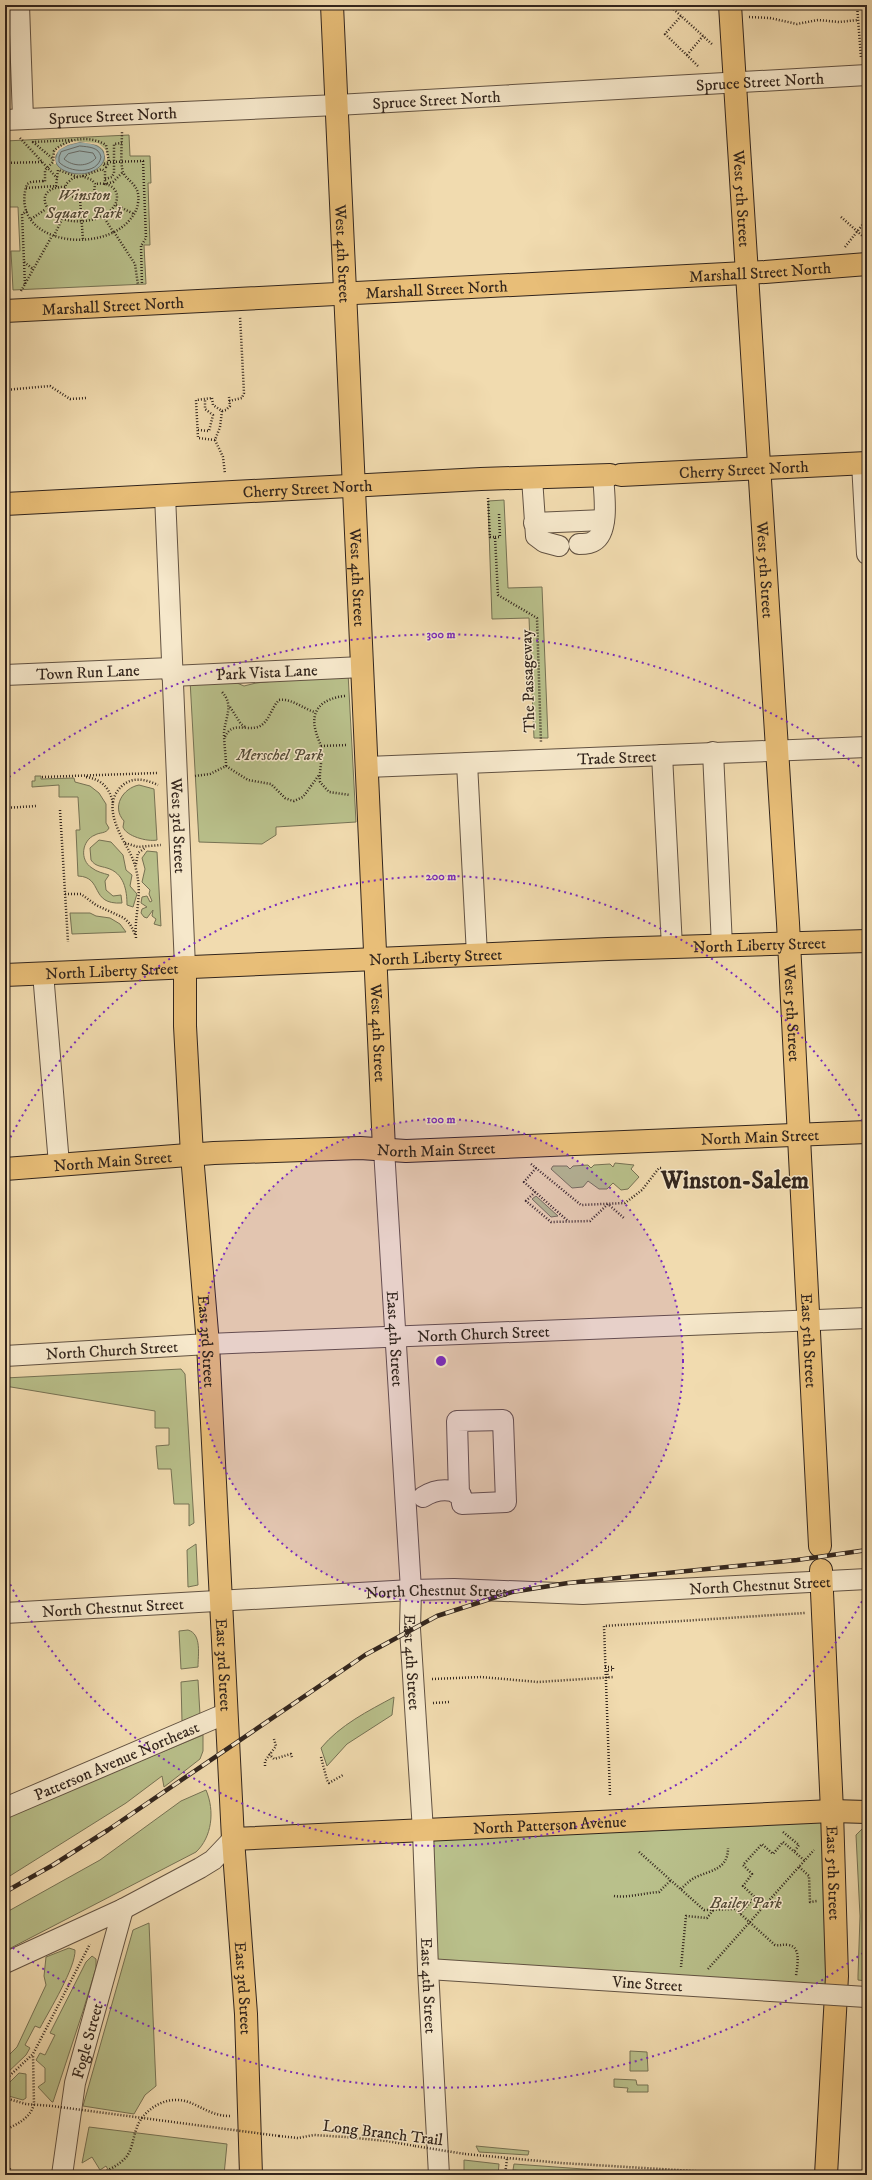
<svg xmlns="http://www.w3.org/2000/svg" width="872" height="2180" viewBox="0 0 872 2180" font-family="'IM FELL DW Pica',serif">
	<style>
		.green { fill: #b9c08b; stroke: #767254 }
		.water { fill: #a0b8b7; stroke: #747d79 }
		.pier { fill: #f1dbaf }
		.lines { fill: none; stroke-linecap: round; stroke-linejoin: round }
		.shore { stroke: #696e6a; stroke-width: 1 }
		.minor-casing { stroke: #625242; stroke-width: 22 }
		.major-casing { stroke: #32251d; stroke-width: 24 }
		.path { stroke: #32251d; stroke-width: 2.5; stroke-dasharray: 1 2; stroke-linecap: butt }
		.minor { stroke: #f6e8cb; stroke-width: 20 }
		.major { stroke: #e8be78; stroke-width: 22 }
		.rail-casing { stroke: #32251d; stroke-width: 4.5 }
		.rail { stroke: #f6e8cb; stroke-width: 3; stroke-dasharray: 9; stroke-linecap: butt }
		.minor-bridge-casing { stroke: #625242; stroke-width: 22; stroke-linecap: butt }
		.path-bridge { stroke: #32251d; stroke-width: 2.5; stroke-dasharray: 1 2; stroke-linecap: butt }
		.minor-bridge { stroke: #f6e8cb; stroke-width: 20 }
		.ring { fill: none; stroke: #7b2cbf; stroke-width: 2; stroke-dasharray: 2 4 }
		.labels { text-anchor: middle; stroke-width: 3; stroke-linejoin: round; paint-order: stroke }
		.street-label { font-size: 16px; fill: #32251d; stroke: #f6e8cb }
		.park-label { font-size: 16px; font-style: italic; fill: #544c38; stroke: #f6e8cb }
		.town-label { font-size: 24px; font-weight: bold; fill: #32251d; stroke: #f6e8cb }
		.centre { fill: #7b2cbf; stroke: #f6e8cb; stroke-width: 2 }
		.ring-label { font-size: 12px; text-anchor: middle; font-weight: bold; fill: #7b2cbf; stroke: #f6e8cb; stroke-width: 3; stroke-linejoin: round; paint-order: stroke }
	</style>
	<rect width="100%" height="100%" fill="#f1dbaf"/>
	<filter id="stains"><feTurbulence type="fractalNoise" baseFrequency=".005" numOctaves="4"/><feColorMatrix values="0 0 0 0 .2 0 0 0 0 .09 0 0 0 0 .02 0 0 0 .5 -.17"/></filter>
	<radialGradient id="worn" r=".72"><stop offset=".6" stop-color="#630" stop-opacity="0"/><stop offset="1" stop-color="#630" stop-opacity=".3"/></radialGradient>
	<!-- green -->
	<g class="green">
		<polygon points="129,135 130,156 150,156 151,183 148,183 150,245 144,245 146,284 13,290 11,251 20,251 18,207 5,207 5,141"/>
		<polygon points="504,500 508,588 542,587 548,738 534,738 529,618 492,619 488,501"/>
		<polygon points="348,673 356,822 276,827 276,835 262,844 199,842 190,680 230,680 244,686 256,683"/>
		<path d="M35,776h6v3l33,-1 1,4 15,4 9,7 7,11v19l3,5c-3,6 -9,4 -14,7 -13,5 -16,25 -3,33 5,4 11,5 17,7l-4,6 1,9 7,6 8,-1 1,8c-33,2 -18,-26 -44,-27l-2,-46h4l-2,-33h-19v-12l-27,2v-6h3z"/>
		<path d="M139,785l15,4 3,51c-10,2 -31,-4 -34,-13l1,-6c-13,-14 -1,-33 15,-36z"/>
		<path d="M99,840l12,2 12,13 3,15 6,5 -2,11 7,8 -4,13 -6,-2c0,-15 -3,-32 -20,-37 -7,-2 -12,-2 -16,-8l-1,-12z"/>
		<polygon points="147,851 157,852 161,926 154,924 156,919 152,916 153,910 147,918 144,917 141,913 142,909 147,907 141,903 142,897 147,896 150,902 152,901 149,894 150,890 142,882 145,869 142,858"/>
		<polygon points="70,913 90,913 96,916 110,918 120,924 126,932 72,934"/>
		<polygon points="615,1163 634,1165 631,1169 639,1177 628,1189 621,1190 613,1183 607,1189 599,1189 588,1181 583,1187 572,1188 551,1169 553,1166 567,1166 570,1169 573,1166 588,1165 591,1168 594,1165 610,1164 613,1167"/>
		<polygon points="536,1196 558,1216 551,1217 532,1199"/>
		<polygon points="181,1369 185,1374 194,1523 189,1526 189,1504 174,1504 171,1469 158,1469 156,1446 169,1445 169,1428 155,1428 155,1411 5,1386 5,1378"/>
		<polygon points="196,1544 198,1585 188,1587 187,1550"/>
		<path d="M188,1630c14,4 10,25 10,37l-17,2 -2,-38z"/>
		<polygon points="198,1680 200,1715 182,1721 181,1682"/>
		<path d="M394,1697l-2,18 -45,29 -20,22 -6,-18c19,-23 47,-37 73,-51z"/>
		<polygon points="203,1735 203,1751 200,1759 164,1787 162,1776 126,1803 5,1879 5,1817"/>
		<path d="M206,1790c9,21 6,47 -10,62l-191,99v-38l95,-53 81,-59z"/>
		<polygon points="832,1811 836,1995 428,1969 423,1831"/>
		<polygon points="862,1829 867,1830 867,1981 858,1980 858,1976 860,1916 856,1835"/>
		<polygon points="149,1923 156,2086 145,2095 134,2114 83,2106 133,1930"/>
		<path d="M69,1948l6,2c1,17 -26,61 -35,78l-5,-2 -10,19 5,3 -4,7 -21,20v-16l12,-12 29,-62 -2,-9 2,-19z"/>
		<polygon points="92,1956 96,1959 96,1968 83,2011 53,2102 52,2102 38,2087 45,2082 45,2068 36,2060 40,2053 45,2055 55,2035 50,2033 86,1962"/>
		<polygon points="630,2051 647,2052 648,2071 630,2071"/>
		<polygon points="19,2073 26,2074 26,2098 23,2100 5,2095 5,2087"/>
		<polygon points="614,2079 636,2080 637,2085 648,2085 648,2092 627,2092 628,2088 614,2087"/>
		<polygon points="89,2127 227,2144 224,2175 111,2175 106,2166 100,2170 92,2157 82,2163"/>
		<polygon points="476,2146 529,2151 528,2155 479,2152"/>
		<polygon points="464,2160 499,2164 498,2175 464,2175"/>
		<polygon points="514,2164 625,2172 625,2175 569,2175 513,2170"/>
	</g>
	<!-- water -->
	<path class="water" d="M80,142c42,2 24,38 -9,31 -7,-2 -14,-5 -16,-13l3,-10 10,-5z"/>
	<!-- pier -->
	<polygon class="pier" points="73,141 98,143 106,150 108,156 106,163 104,151 102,148 97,145 80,142 68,145 59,150 55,156 56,164 54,164 53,156 57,148"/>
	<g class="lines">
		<!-- shore -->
		<g class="shore">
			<path d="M80,146c9,1 19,1 21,11 -3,18 -32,16 -42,5v-5l2,-5z"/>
			<path d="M80,151l13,2 3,5c-8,9 -23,9 -32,1l4,-5z"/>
		</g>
		<defs>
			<g id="minor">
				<polyline points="19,5 23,119"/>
				<path id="s1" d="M5,120l332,-15 530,-30"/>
				<polyline points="862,463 867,554"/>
				<polyline points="532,478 536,536 544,542 559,546"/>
				<path id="s2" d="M165,495l20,472"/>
				<polyline points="534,523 604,520"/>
				<path d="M579,544c5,0 11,0 15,-3 16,-9 10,-49 9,-65"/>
				<path id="s3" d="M5,675l166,-7"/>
				<path id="s4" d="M172,676l190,-9"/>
				<polyline points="713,752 722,946"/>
				<polyline points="662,755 672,947"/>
				<polyline points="467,763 477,955"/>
				<path id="s5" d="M367,767l500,-20"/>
				<polyline points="43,973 59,1164"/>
				<path id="s6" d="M384,1149l27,441 -1,39 13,202 5,138 11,206"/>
				<path id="s7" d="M5,1356l203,-12 659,-26"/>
				<path d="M423,1497c8,-5 19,-8 29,-6 3,1 6,4 9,4l1,9 44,-2 -3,-82 -46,1 2,74"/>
				<path id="s8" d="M5,1613l406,-23 43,-1 129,5 284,-15"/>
				<path id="s9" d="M5,1808l222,-95"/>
				<polyline points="5,1963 123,1909 200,1868 213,1860 233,1839"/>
				<path id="s10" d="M428,1969l391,25"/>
				<path id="s11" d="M62,2175l13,-92 48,-174"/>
			</g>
			<g id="major">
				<path id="s12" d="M332,5l52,1144"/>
				<path id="s13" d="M730,5l58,918 32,623"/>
				<path id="s14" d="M5,311l760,-39 102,-8"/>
				<path id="s15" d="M621,475l246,-12"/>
				<path id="s16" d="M5,504l476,-25 129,-4"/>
				<path id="s17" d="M185,967v59l7,129 16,189 25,495 13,175 5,161"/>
				<path id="s18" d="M5,975l603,-26 259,-8"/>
				<path id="s19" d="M5,1169l209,-16 146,-5 46,3 461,-19"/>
				<path id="s20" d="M821,1570l11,241 5,165 -11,199"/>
				<path id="s21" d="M233,1839l599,-28 35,1"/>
			</g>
		</defs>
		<!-- minor casing -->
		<use href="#minor" class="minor-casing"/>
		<!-- major casing -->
		<use href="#major" class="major-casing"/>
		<!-- path -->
		<g class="path">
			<polyline points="669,5 713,45"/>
			<polyline points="857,5 861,58"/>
			<polyline points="681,16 665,34 699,67"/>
			<polyline points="749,17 770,18 797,24 818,20 839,22 858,20"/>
			<polyline points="687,55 703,36"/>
			<polyline points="20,138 57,178"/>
			<polyline points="52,158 33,142 73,140"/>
			<polyline points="5,163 42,162"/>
			<polyline points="108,164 106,167 103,164 109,162"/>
			<polygon points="82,176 92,180 95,184 94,194 82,199 70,196 65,189 66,184 73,178"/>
			<polyline points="83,176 102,169 105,171 105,184 113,182 123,172"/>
			<polyline points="105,179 112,177 114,173 114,144 122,143"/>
			<path d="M43,181l-12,1 -4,2c-19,58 69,71 101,38 5,-6 9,-11 10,-19 3,-19 -11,-21 -15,-31 -3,-9 -1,-30 -1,-40"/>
			<path d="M65,187c-35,-1 -22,38 19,34 42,-4 42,-42 11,-37"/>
			<polyline points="26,188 56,186 58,170 78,177"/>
			<polyline points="80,199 83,240"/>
			<polyline points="116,205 134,214"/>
			<polyline points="27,211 22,214 24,262 33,269"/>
			<polyline points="103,216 114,233"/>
			<polyline points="841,217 867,240"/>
			<polyline points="31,219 46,209"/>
			<polyline points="114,232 135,264 138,285"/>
			<polyline points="54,236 62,219"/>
			<polyline points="141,246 142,285"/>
			<polyline points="845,247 867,219"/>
			<polyline points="24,262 25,285"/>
			<polyline points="21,291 52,236"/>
			<polyline points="5,390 50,386 70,399 87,398"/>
			<polygon points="212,398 213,405 222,411 220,427 215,440 198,438 196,400"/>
			<polyline points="229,401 242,398 244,393 240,316"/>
			<polyline points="222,411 226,410 230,406 229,397"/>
			<polyline points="198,430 209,431 213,415 205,409 205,399"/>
			<polyline points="215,440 223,457 225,474"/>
			<polyline points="488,498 490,537 495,537 498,595 537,618 541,743"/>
			<polyline points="495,537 500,537 499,514"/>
			<path d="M345,696c-21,2 -36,13 -29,36 1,5 4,10 5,15 2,12 -2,23 -1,35l9,10 21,3"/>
			<polyline points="230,707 241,724 245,727"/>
			<path d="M225,737c7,-16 20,-6 33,-10 11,-4 13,-19 21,-27 13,-2 24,9 36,12"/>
			<polyline points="321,746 347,745"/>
			<polyline points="226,766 248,780 271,784 285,798 290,800 294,801 303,797 319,775"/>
			<path d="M195,776l15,-2 16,-8c0,-11 -2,-22 -2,-33 1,-16 11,-28 -3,-42"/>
			<polyline points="42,777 157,773"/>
			<path d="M86,777c15,2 24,11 27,26"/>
			<polyline points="5,808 36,806"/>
			<polyline points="60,810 68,942"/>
			<polyline points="125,843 138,847 161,845"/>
			<polyline points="136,864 138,853 145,848"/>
			<polyline points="65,894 81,894 96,905 124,918 130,924 135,934"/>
			<path d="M136,938c-2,-19 5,-38 2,-58 -1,-9 -4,-20 -9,-29 -10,-19 -28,-47 -6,-66 11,-9 24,-5 35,0"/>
			<polyline points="531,1164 581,1205 625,1203 642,1190 659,1168 662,1168"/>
			<polyline points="536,1168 524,1182 568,1221"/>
			<polyline points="535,1192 526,1201 551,1222 590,1221 608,1204 625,1219"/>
			<polyline points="605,1667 613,1667 613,1670 607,1670 608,1678"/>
			<polyline points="433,1703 450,1702"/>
			<polyline points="269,1754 274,1759 291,1754 292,1757"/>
			<polyline points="321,1757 327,1780 329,1783 343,1775"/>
			<polyline points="265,1766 265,1761 276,1746 274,1739"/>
			<polyline points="610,1795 604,1626 805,1613"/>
			<polyline points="783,1832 799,1845 794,1852"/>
			<path d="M639,1852l65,58 31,-1 40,36c5,1 8,-1 13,0 14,1 9,22 8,31"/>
			<polyline points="799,1867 809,1876 810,1902 817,1901"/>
			<path d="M681,1889c4,-4 9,-9 15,-12 16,-7 32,-8 32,-29"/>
			<path d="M614,1896c14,2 30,-3 45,-4l12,-12"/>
			<polyline points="765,1907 743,1886 752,1874 743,1865 762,1844 773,1854 783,1842 805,1861"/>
			<polyline points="740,1914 755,1897"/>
			<polyline points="681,1967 686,1916 707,1918 714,1909"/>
			<polyline points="708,1969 814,1850"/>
			<polyline points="5,2080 33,2054 90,1944"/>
			<polyline points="5,2098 26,2104 52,2106"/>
			<polyline points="5,2121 9,2128"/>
			<path d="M5,2130c12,-6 25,-11 29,-26l-1,-49"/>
			<polyline points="279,2136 298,2138 314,2135 345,2137 387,2141 415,2146"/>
			<polyline points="465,2154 561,2163 760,2175"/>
			<polyline points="5,2161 13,2174"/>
			<polyline points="5,2174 18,2175"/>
			<path d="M99,2175c9,-5 21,-10 28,-19 6,-9 6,-19 10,-29 5,-14 22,-27 38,-27 20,-1 31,16 55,16"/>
			<polyline points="505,2175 507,2159"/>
			<polyline points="662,2175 663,2169"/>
		</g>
		<!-- minor -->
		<use href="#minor" class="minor"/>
		<!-- major -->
		<use href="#major" class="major"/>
		<defs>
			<polyline id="rail" points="5,1892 53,1865 108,1830 365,1655 437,1616 512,1592 568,1583 797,1560 867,1550"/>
		</defs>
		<!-- rail casing -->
		<use href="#rail" class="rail-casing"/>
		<!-- rail -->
		<use href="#rail" class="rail"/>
		<defs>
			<polyline id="minor-bridge" points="819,1994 866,1997"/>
		</defs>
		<!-- minor-bridge casing -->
		<use href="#minor-bridge" class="minor-bridge-casing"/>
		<!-- path-bridge -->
		<g class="path-bridge">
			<path d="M43,181l2,1v-12l8,-8 1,-11c13,-13 36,-16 52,-6l3,17 34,-1 3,77 -5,8"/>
			<polyline points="432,1679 481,1677 538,1682 614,1677"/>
			<polyline points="52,2106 279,2136"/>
			<polyline points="415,2146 465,2154"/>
		</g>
		<!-- minor-bridge -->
		<use href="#minor-bridge" class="minor-bridge"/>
	</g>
	<!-- distance rings -->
	<circle cx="441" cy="1361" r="242" fill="#7b2cbf" fill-opacity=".12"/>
	<g class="ring">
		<circle cx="441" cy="1361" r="242"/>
		<path d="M865 1596A485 485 0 0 1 5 1574M5 1148A485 485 0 0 1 865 1126"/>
		<path d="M863 1953A727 727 0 0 1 9 1945M9 777A727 727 0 0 1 863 769"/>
	</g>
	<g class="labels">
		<!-- street labels -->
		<g class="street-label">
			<text dy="6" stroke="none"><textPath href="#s1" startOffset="756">Spruce Street North</textPath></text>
			<text dy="6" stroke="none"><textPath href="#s1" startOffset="432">Spruce Street North</textPath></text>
			<text dy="6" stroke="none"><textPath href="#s1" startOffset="108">Spruce Street North</textPath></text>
			<text dy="6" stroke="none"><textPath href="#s13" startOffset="194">West 5th Street</textPath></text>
			<text dy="6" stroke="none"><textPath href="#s12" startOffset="249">West 4th Street</textPath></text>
			<text dy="6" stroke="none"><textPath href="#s14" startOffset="756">Marshall Street North</textPath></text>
			<text dy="6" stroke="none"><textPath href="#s14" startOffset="432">Marshall Street North</textPath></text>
			<text dy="6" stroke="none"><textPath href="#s14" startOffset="108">Marshall Street North</textPath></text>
			<text dy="6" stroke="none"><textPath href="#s15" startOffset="123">Cherry Street North</textPath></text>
			<text dy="6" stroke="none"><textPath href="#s16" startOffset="303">Cherry Street North</textPath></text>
			<text dy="6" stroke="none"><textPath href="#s13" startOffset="566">West 5th Street</textPath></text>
			<text dy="6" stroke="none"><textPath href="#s12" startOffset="573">West 4th Street</textPath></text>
			<text dy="6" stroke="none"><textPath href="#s3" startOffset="83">Town Run Lane</textPath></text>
			<text dy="6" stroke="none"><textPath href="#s4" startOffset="95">Park Vista Lane</textPath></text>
			<text transform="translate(527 681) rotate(-92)" y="6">The Passageway</text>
			<text dy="6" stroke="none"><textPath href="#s5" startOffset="250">Trade Street</textPath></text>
			<text dy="6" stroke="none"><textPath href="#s2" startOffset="331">West 3rd Street</textPath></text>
			<text dy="6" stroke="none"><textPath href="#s18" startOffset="755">North Liberty Street</textPath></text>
			<text dy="6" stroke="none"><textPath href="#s18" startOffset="431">North Liberty Street</textPath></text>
			<text dy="6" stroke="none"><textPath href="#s18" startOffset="107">North Liberty Street</textPath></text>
			<text dy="6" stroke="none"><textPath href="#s13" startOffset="1010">West 5th Street</textPath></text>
			<text dy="6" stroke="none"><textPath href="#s12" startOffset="1029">West 4th Street</textPath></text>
			<text dy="6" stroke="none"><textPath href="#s19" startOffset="756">North Main Street</textPath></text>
			<text dy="6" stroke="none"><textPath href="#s19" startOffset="432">North Main Street</textPath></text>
			<text dy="6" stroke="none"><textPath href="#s19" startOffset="108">North Main Street</textPath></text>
			<text dy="6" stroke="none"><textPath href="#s7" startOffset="479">North Church Street</textPath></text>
			<text dy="6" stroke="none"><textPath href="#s6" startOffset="190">East 4th Street</textPath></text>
			<text dy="6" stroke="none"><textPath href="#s13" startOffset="1338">East 5th Street</textPath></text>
			<text dy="6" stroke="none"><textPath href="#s17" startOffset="375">East 3rd Street</textPath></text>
			<text dy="6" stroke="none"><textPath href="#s7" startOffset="107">North Church Street</textPath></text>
			<text dy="6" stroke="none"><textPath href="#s8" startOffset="756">North Chestnut Street</textPath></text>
			<text dy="6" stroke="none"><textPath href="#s8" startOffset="432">North Chestnut Street</textPath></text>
			<text dy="6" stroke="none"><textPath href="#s8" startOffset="108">North Chestnut Street</textPath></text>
			<text dy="6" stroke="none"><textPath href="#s6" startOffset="514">East 4th Street</textPath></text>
			<text dy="6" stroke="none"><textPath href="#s17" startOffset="699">East 3rd Street</textPath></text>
			<text dy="6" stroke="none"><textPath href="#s9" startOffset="121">Patterson Avenue Northeast</textPath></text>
			<text dy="6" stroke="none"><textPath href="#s21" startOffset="317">North Patterson Avenue</textPath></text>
			<text dy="6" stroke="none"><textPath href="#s20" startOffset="303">East 5th Street</textPath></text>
			<text dy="6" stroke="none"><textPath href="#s10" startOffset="220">Vine Street</textPath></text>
			<text dy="6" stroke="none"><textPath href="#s6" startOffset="838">East 4th Street</textPath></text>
			<text dy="6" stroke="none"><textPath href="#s17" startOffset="1023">East 3rd Street</textPath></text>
			<text dy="6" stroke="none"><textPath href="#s11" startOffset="137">Fogle Street</textPath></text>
			<text transform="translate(383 2132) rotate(7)" y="6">Long Branch Trail</text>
		</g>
		<!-- park labels -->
		<g class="park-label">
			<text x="84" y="200">Winston<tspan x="84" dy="18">Square Park</tspan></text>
			<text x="280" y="760">Merschel Park</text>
			<text x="746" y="1908">Bailey Park</text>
		</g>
		<!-- town labels -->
		<g class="town-label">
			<text x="735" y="1188">Winston-Salem</text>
		</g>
	</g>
	<circle cx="441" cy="1361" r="6" class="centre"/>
	<g class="ring-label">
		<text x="441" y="638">300 m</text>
		<text x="441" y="880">200 m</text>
		<text x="441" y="1123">100 m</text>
	</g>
	<!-- margin -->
	<rect width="872" height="2180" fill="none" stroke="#f1dbaf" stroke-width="20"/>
	<rect x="6" y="6" width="860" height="2168" fill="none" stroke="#32251d" stroke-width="2"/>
	<rect x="10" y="10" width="852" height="2160" fill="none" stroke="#32251d"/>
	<rect width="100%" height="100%" filter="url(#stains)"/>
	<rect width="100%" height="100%" fill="url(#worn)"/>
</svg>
